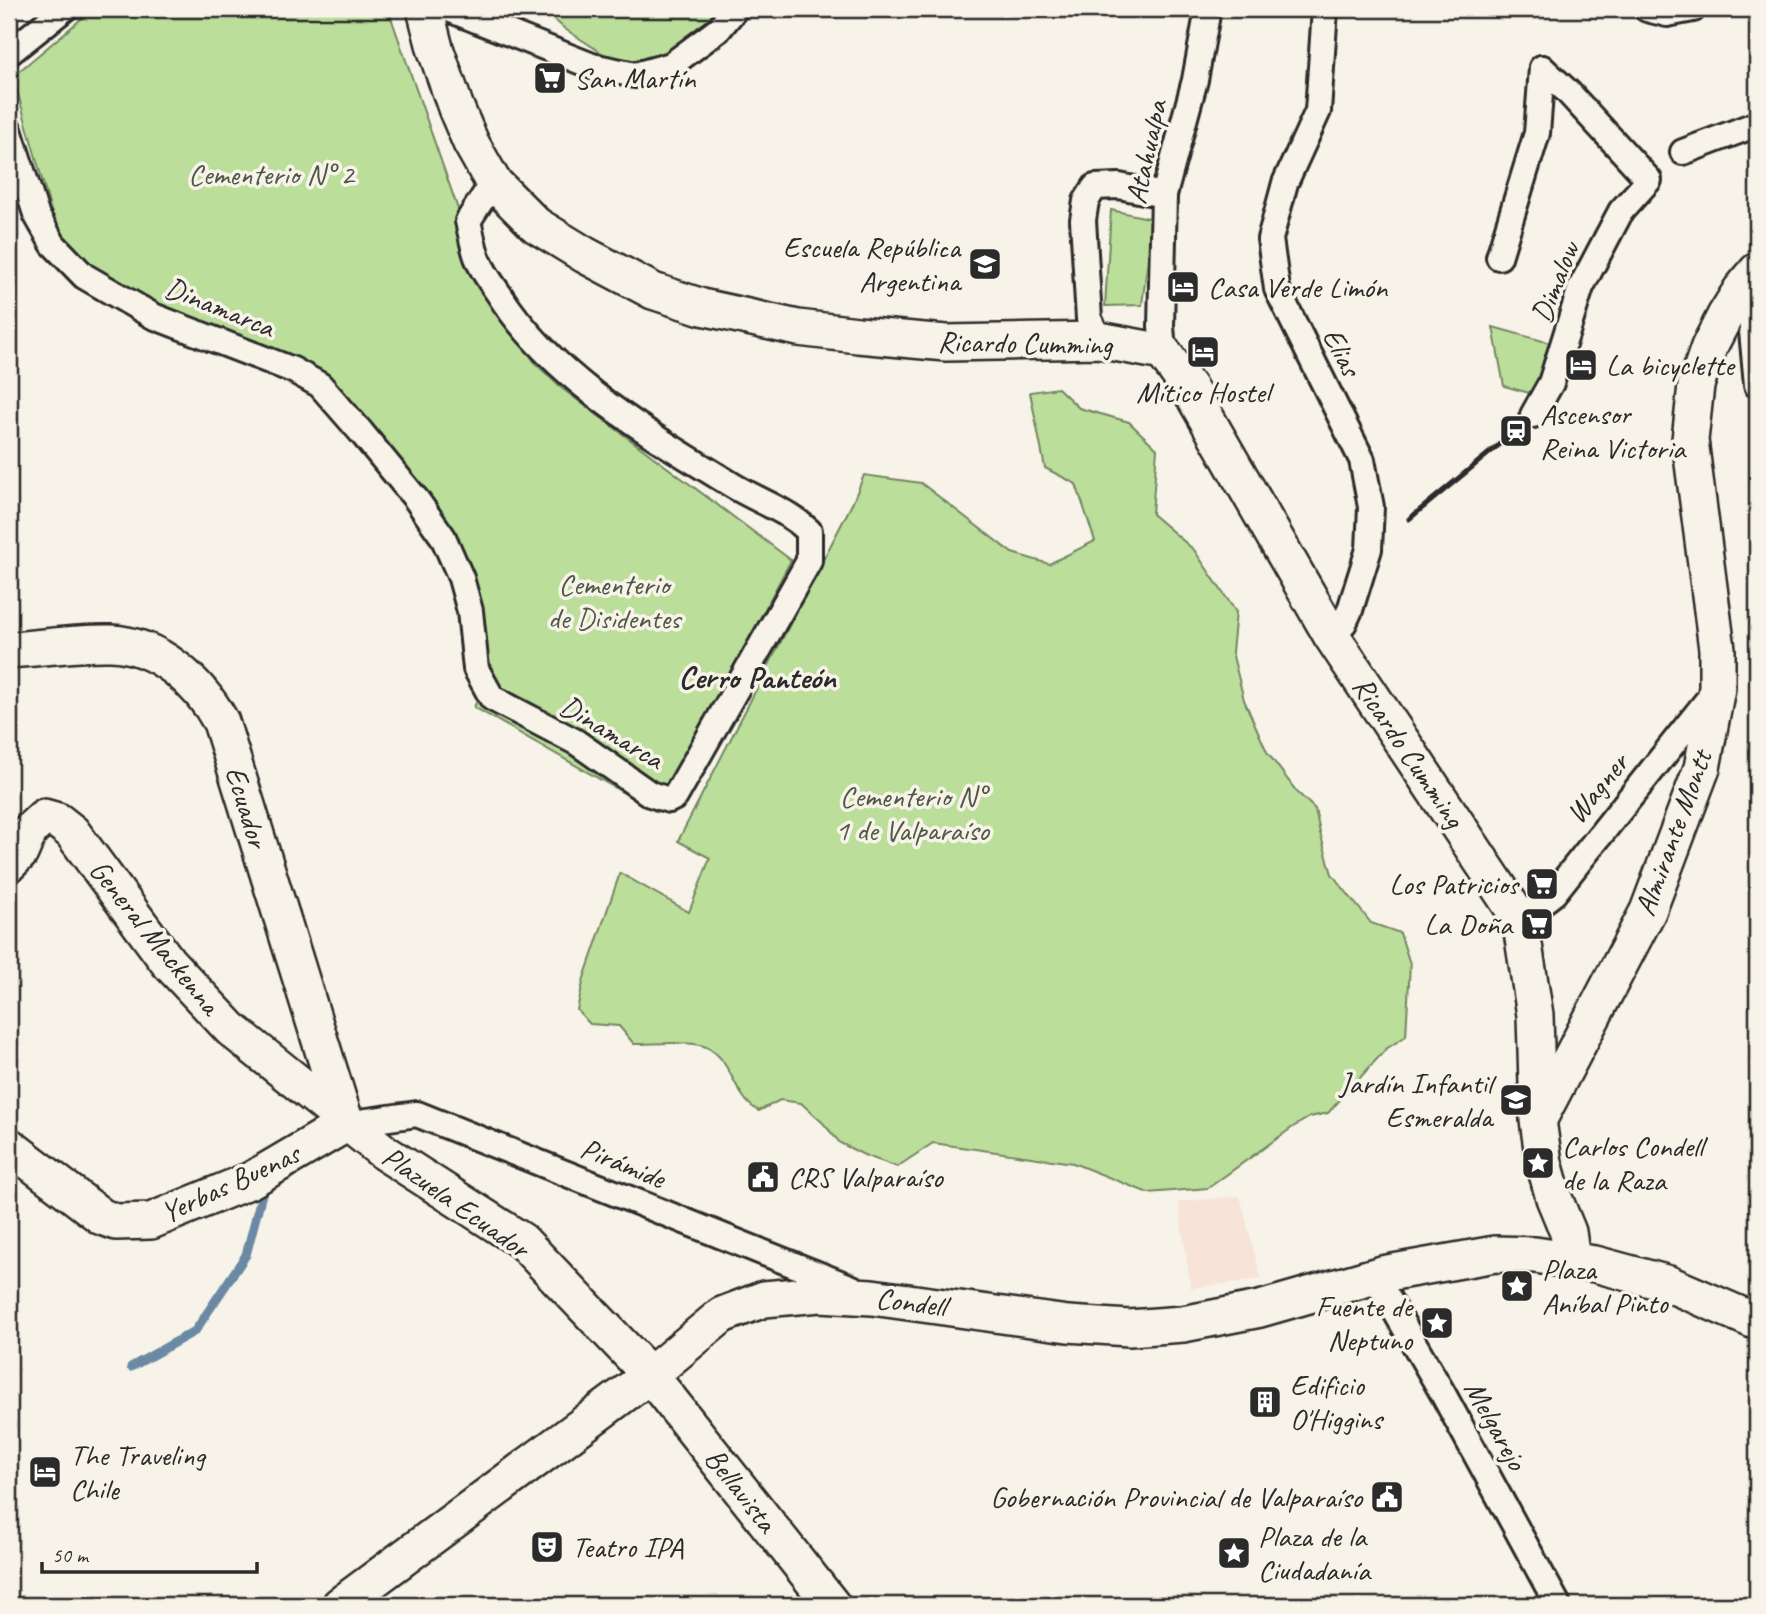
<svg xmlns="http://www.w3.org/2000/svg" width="1766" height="1614" viewBox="0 0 1766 1614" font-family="Caveat,sans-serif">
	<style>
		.built { fill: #f7e3d8 }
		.green { fill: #bbdf9a; stroke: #738562; stroke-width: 2 }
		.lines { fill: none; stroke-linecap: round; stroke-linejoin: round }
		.stream { stroke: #6b8aa3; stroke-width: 9 }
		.street-casing { stroke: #2b2b2b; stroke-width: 30 }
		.secondary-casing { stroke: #2b2b2b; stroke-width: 40 }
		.street { stroke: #f7f3e8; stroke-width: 24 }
		.secondary { stroke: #f7f3e8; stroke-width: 35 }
		.rail { stroke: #2b2b2b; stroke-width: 5 }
		.labels { text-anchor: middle; stroke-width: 7; stroke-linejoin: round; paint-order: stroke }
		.poi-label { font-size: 30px; fill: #2b2b2b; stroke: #f7f3e8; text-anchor: start }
		.street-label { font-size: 30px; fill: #2b2b2b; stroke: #f7f3e8 }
		.park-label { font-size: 30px; fill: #4f5847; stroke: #f7f3e8 }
		.neighbourhood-label { font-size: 32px; font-weight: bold; fill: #2b2b2b; stroke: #f7f3e8 }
	</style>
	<rect width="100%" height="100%" fill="#f7f3e8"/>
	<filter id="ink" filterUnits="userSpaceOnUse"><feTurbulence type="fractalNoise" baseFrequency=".0143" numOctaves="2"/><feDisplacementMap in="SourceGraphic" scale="14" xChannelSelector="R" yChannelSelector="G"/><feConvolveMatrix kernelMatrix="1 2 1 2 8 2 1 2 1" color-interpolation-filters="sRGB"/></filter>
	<g filter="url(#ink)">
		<!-- built -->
		<polygon class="built" points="1240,1196 1261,1279 1191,1288 1178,1202"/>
		<!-- green -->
		<g class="green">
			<polygon points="93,9 388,9 466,232 511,323 535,363 560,387 791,560 657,812 474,707 492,669 468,593 437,541 306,378 90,268 66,243 51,211 16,87 17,73"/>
			<polygon points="542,9 726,9 674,58 619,64 565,29"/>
			<polygon points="1111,210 1153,219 1142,305 1105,306"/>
			<polygon points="1493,327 1557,345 1533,394 1504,386"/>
			<path d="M1058,388l21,20 50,14 28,27 -5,65 42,36 42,62 -4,40 12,48 23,52 30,40 18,17 5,24 12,41 39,49 29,10 10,31 -4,72 -20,13 -58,64 -18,4 -17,10 -85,61 -60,5 -75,-30 -140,-20 -36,24 -33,-12 -24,-12 -17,-20 -22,-20 -21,-3 -21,11c-27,-13 -27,-59 -59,-66 -19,-4 -46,-1 -66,-1l-15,-18 -29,-2 -13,-14 7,-32 36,-105 69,39 21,-54 -32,-17 175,-339 11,-27 57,8 91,70 37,11 46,-23 -19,-57 -31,-16 -15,-76z"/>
		</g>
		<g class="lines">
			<!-- stream -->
			<polyline class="stream" points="131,1367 195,1331 246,1255 263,1190"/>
			<defs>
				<g id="street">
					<polyline points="449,9 592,66 635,75 671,65 718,30 735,9"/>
					<polyline points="1325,9 1318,111 1285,183 1270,239 1277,289 1362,460 1371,507 1369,549 1350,610 1344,623 1331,635"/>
					<polyline points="1647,9 1667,14 1693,9"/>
					<polyline points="9,53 64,9"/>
					<path d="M9,130l27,84 17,30 31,32 69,40 140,54 27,15 41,47 55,67 27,38 18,41 9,33 6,58 16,29 84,44 74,52 19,6 6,-3 134,-236v-30c-25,-23 -49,-29 -77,-46 -84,-52 -179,-106 -233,-191 -8,-11 -17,-24 -22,-37 -4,-11 -6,-24 -9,-36l25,-39"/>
					<polyline points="1683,152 1757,124"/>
					<polyline points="1499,257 1537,133 1542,68"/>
					<polyline points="1751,276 1752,331 1757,385"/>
					<polyline points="1099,340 1089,319 1083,220 1086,201 1095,187 1119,186 1164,195"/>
					<polyline points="1163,352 1161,326 1164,195 1195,80 1208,9"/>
					<polyline points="1533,415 1551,383 1581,287 1621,211 1649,180 1568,92 1542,68"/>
					<polyline points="1520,919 1554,893 1715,691"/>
					<polyline points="346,1124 417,1114 852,1288"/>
					<polyline points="1375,1276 1442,1392 1558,1605"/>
				</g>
				<g id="secondary">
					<polyline points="425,9 435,48 456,108 471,143 493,182 536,225 585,255 653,291 702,307 798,328 858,335 946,343 1099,340 1163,352 1189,388 1331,635 1520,919 1535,1015 1538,1120 1544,1163 1554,1198 1568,1232 1572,1260"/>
					<path d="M9,650c33,-2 69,-8 102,-7 48,2 88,39 110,79l125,402"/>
					<polyline points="9,864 20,853 30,830 44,817 58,821 72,832 168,962 231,1029 385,1153 522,1241 650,1375 832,1605"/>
					<polyline points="1540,1117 1648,911 1702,768 1717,688 1717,649 1690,440 1696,385 1709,347 1725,316 1741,290 1757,271"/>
					<polyline points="9,1146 102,1217 116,1222 151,1221 251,1180 346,1124"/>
					<polyline points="340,1605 650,1375 722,1315 764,1299 820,1294 872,1297 1068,1324 1129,1328 1183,1324 1260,1309 1382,1274 1495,1254 1535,1255 1595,1264 1669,1284 1757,1322"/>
				</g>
			</defs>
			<!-- street casing -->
			<use href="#street" class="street-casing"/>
			<!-- secondary casing -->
			<use href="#secondary" class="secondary-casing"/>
			<!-- street -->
			<use href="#street" class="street"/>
			<!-- secondary -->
			<use href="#secondary" class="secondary"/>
			<!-- rail -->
			<polyline class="rail" points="1409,519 1516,431"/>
		</g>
	</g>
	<!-- icons -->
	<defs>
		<symbol id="supermarket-square" viewBox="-11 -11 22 22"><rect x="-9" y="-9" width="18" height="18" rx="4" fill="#2b2b2b" stroke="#f7f3e8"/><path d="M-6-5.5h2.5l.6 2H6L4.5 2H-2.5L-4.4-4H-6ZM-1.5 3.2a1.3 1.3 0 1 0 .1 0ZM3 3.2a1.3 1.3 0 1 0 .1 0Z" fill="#fff"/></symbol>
		<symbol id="school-square" viewBox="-11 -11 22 22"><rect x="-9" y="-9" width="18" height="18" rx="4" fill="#2b2b2b" stroke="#f7f3e8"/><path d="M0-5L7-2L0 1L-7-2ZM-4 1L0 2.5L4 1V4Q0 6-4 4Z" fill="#fff"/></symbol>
		<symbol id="hotel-square" viewBox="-11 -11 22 22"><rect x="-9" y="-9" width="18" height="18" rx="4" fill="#2b2b2b" stroke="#f7f3e8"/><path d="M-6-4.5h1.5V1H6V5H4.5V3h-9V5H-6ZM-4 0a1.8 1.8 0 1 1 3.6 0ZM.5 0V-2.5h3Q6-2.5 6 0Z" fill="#fff"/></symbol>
		<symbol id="station-square" viewBox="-11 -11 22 22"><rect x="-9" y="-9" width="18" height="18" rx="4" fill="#2b2b2b" stroke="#f7f3e8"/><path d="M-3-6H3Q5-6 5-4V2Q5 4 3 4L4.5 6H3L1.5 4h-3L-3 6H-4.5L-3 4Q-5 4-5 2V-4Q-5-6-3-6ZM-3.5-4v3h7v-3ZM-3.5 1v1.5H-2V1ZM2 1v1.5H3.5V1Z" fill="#fff"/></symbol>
		<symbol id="sight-square" viewBox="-11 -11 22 22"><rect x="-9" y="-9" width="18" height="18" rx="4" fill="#2b2b2b" stroke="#f7f3e8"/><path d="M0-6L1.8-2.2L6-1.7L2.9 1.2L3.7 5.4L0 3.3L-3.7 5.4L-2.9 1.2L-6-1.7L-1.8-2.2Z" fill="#fff"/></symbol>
		<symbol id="civic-square" viewBox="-11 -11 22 22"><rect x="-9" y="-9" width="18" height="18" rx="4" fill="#2b2b2b" stroke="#f7f3e8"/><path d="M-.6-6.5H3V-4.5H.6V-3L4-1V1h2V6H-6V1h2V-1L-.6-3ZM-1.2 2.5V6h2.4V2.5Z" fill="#fff"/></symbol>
		<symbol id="building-square" viewBox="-11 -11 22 22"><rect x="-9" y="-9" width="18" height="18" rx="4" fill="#2b2b2b" stroke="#f7f3e8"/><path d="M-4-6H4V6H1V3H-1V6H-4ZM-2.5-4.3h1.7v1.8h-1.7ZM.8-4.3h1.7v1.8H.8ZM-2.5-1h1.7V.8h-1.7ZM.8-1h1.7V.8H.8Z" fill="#fff"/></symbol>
		<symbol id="theatre-square" viewBox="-11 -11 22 22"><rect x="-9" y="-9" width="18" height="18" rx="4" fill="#2b2b2b" stroke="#f7f3e8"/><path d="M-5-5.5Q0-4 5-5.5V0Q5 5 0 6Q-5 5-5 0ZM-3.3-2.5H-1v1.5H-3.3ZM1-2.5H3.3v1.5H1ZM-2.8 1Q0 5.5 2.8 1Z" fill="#fff"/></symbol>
	</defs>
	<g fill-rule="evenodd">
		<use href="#supermarket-square" x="531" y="59" width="38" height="38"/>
		<use href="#school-square" x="966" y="245" width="38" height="38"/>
		<use href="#hotel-square" x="1164" y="268" width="38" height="38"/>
		<use href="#hotel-square" x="1184" y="333" width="38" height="38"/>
		<use href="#hotel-square" x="1562" y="346" width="38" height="38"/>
		<use href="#station-square" x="1497" y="412" width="38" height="38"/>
		<use href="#supermarket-square" x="1523" y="865" width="38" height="38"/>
		<use href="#supermarket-square" x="1518" y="905" width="38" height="38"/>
		<use href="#school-square" x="1497" y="1081" width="38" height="38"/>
		<use href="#sight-square" x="1519" y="1144" width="38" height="38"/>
		<use href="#civic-square" x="744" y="1158" width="38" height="38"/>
		<use href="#sight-square" x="1498" y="1267" width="38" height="38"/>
		<use href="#sight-square" x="1418" y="1304" width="38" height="38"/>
		<use href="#building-square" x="1246" y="1383" width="38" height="38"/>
		<use href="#hotel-square" x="26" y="1453" width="38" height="38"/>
		<use href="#civic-square" x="1368" y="1478" width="38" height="38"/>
		<use href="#theatre-square" x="528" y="1528" width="38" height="38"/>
		<use href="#sight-square" x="1215" y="1534" width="38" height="38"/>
	</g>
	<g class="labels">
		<!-- poi labels -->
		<g class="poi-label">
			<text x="574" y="88">San Martín</text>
			<text x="960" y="257" text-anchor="end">Escuela República<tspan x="960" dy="34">Argentina</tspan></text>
			<text x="1208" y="297">Casa Verde Limón</text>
			<text x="1606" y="375">La bicyclette</text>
			<text x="1203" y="402" text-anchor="middle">Mítico Hostel</text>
			<text x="1540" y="424">Ascensor<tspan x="1540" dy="34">Reina Victoria</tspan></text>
			<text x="1518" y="894" text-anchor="end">Los Patricios</text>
			<text x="1512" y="934" text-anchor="end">La Doña</text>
			<text x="1492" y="1093" text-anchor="end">Jardín Infantil<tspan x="1492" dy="34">Esmeralda</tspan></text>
			<text x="1562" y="1156">Carlos Condell<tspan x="1562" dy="34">de la Raza</tspan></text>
			<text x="788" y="1187">CRS Valparaíso</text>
			<text x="1542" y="1279">Plaza<tspan x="1542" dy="34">Aníbal Pinto</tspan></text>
			<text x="1412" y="1316" text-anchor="end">Fuente de<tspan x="1412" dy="34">Neptuno</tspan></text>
			<text x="1290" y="1395">Edificio<tspan x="1290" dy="34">O'Higgins</tspan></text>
			<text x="70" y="1465">The Traveling<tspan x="70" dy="34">Chile</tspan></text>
			<text x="1362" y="1507" text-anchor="end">Gobernación Provincial de Valparaíso</text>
			<text x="1258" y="1546">Plaza de la<tspan x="1258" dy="34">Ciudadanía</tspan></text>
			<text x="572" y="1557">Teatro IPA</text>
		</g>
		<!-- street labels -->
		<g class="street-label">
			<text transform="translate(1146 152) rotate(-78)" y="10">Atahualpa</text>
			<text transform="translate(1555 282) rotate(-68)" y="10">Dimalow</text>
			<text transform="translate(220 307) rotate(22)" y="10">Dinamarca</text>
			<text transform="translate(1025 343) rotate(1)" y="10">Ricardo Cumming</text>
			<text transform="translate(1342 352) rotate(63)" y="10">Elias</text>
			<text transform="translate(612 732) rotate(31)" y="10">Dinamarca</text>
			<text transform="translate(1409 752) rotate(56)" y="10">Ricardo Cumming</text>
			<text transform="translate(1597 788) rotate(-51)" y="10">Wagner</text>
			<text transform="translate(247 807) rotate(73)" y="10">Ecuador</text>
			<text transform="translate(1673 833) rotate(-70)" y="10">Almirante Montt</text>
			<text transform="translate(155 937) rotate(51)" y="10">General Mackenna</text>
			<text transform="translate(623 1163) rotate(22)" y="10">Pirámide</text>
			<text transform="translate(230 1183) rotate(-25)" y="10">Yerbas Buenas</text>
			<text transform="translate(456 1202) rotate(35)" y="10">Plazuela Ecuador</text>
			<text transform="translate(911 1302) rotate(7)" y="10">Condell</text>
			<text transform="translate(1496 1425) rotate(61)" y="10">Melgarejo</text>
			<text transform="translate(741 1490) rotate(52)" y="10">Bellavista</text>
		</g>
		<!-- park labels -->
		<g class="park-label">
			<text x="271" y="184">Cementerio N° 2</text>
			<text x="614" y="594">Cementerio<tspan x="614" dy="34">de Disidentes</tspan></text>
			<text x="912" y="806">Cementerio N°<tspan x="912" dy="34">1 de Valparaíso</tspan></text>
		</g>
		<!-- neighbourhood labels -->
		<g class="neighbourhood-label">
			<text x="757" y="688">Cerro Panteón</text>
		</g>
	</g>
	<!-- margin -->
	<rect width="1766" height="1614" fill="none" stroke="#f7f3e8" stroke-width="35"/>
	<rect x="18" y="18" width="1731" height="1579" fill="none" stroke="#2b2b2b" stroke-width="2.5" filter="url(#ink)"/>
	<!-- scale -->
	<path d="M42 1562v10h215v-10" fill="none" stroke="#2b2b2b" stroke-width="3.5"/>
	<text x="52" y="1562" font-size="21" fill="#2b2b2b" stroke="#f7f3e8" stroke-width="5" paint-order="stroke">50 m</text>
</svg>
